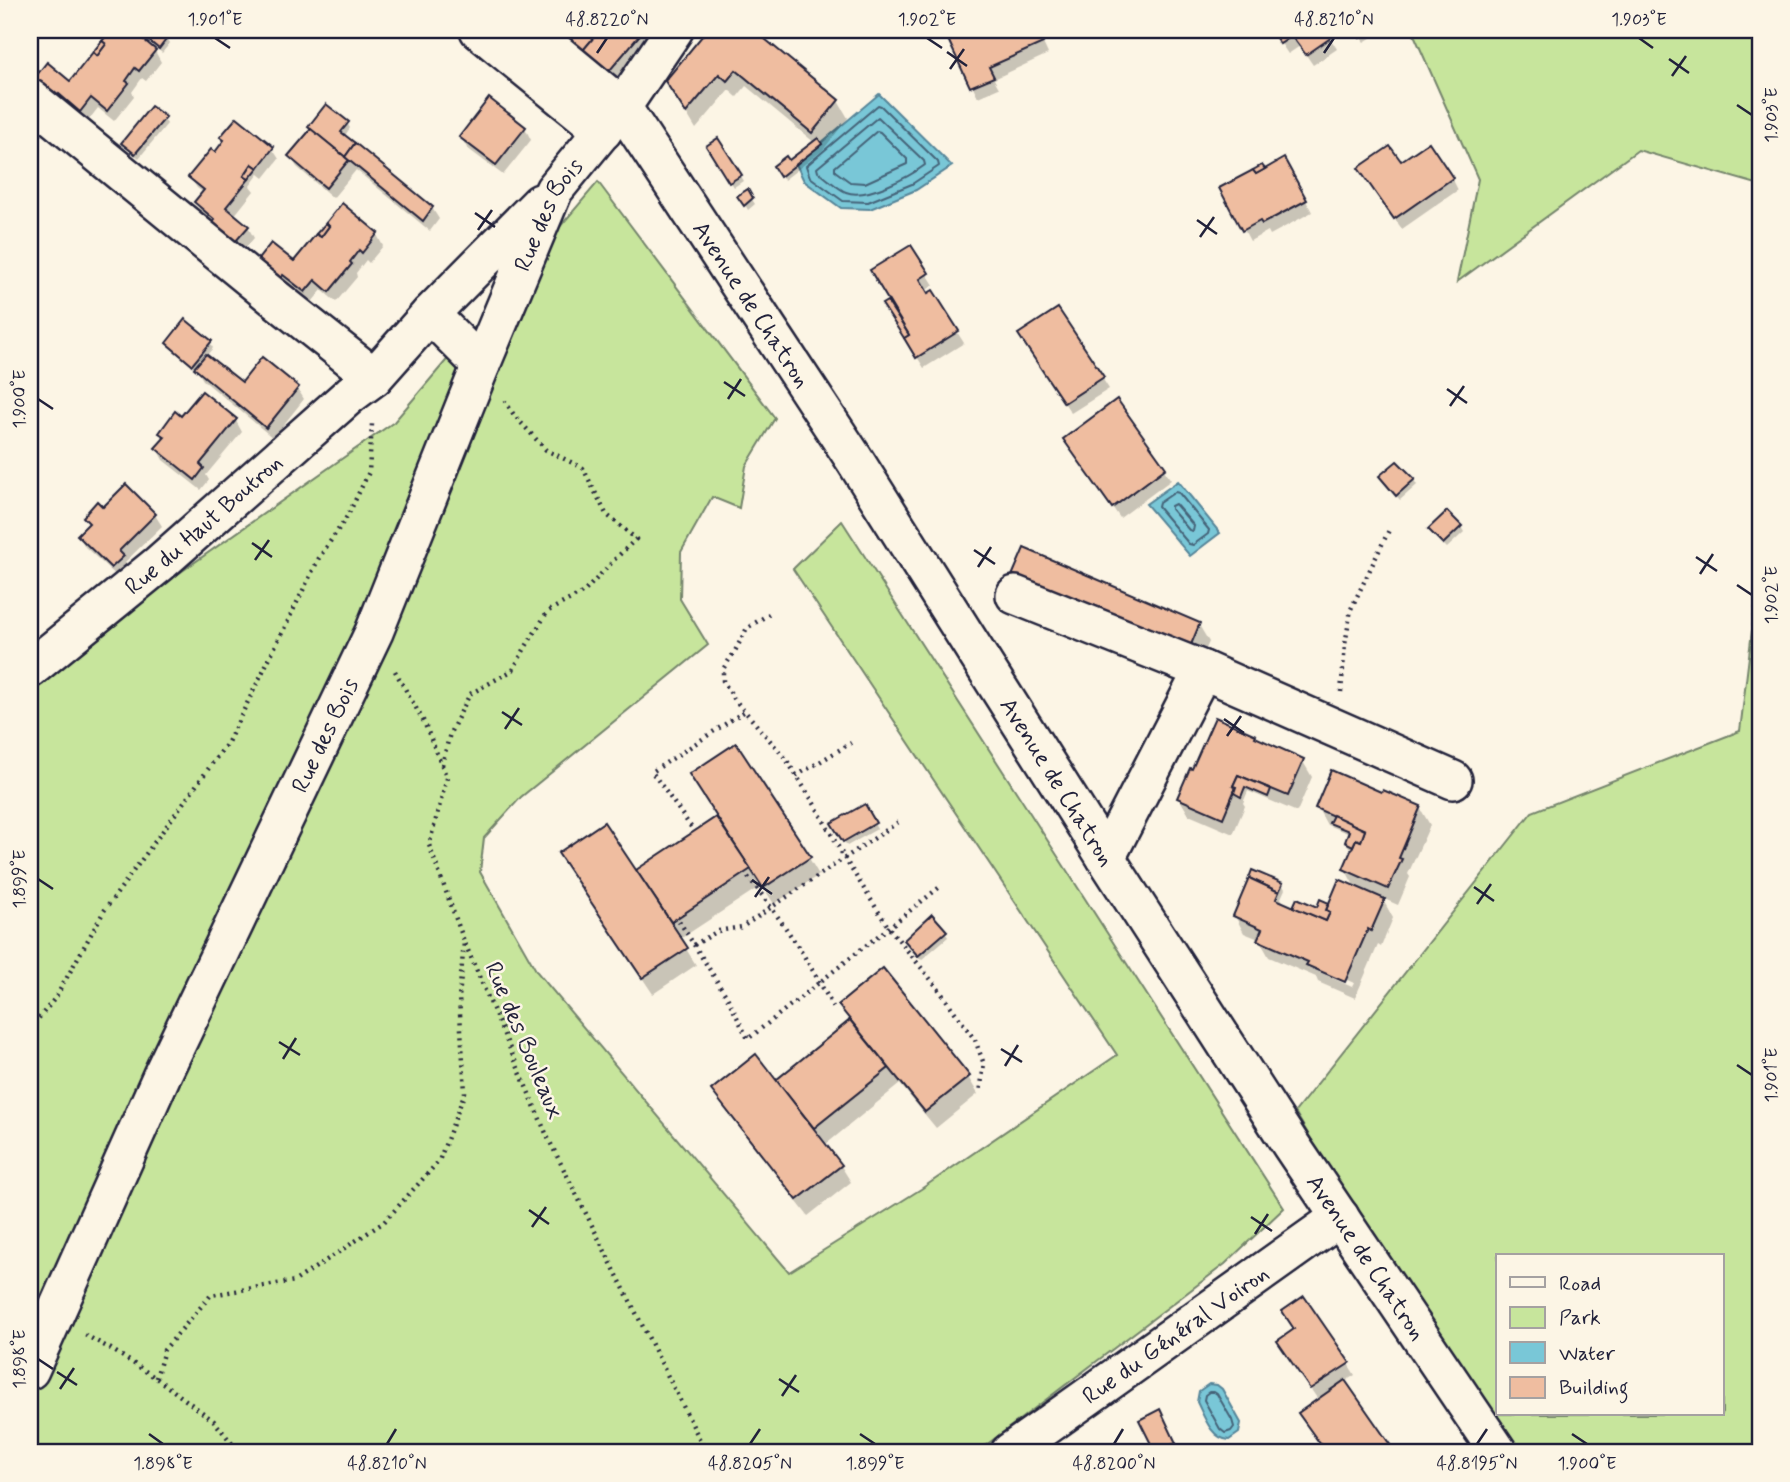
<svg xmlns="http://www.w3.org/2000/svg" width="1790" height="1482" viewBox="0 0 1790 1482" font-family="Mynerve,sans-serif">
	<style>
		.green { fill: #c7e59c; stroke: #74846c; stroke-width: 2; fill-rule: evenodd }
		.water { fill: #79c7d7; stroke: #568599; stroke-width: 2 }
		.shadow { fill: #0003; fill-rule: evenodd }
		.lines { fill: none; stroke-linecap: round; stroke-linejoin: round }
		.shore { stroke: #456479; stroke-width: 2 }
		.building { fill: #efbda0; stroke: #22223b; stroke-width: 2 }
		.minor-casing { stroke: #22223b; stroke-width: 42 }
		.path { stroke: #22223b; stroke-width: 4.5; stroke-dasharray: 2 5; stroke-linecap: butt }
		.minor { stroke: #fcf5e5; stroke-width: 37 }
		.ticks { fill: none; stroke: #22223b; stroke-width: 2.5 }
		.labels { text-anchor: middle; stroke-width: 5; stroke-linejoin: round; paint-order: stroke }
		.street-label { font-size: 24px; fill: #22223b; stroke: #fcf5e5 }
		.neatline { fill: none; stroke: #22223b; stroke-width: 2.5 }
		.ticks-label { font-size: 18px; text-anchor: middle; fill: #22223b }
	</style>
	<rect width="100%" height="100%" fill="#fcf5e5"/>
	<filter id="ink" filterUnits="userSpaceOnUse"><feTurbulence type="fractalNoise" baseFrequency=".0143" numOctaves="2"/><feDisplacementMap in="SourceGraphic" scale="14" xChannelSelector="R" yChannelSelector="G"/><feConvolveMatrix kernelMatrix="1 2 1 2 8 2 1 2 1" color-interpolation-filters="sRGB"/></filter>
	<g filter="url(#ink)">
		<!-- green -->
		<g class="green">
			<polygon points="1412,30 1760,30 1760,185 1638,150 1457,282 1478,179"/>
			<polygon points="598,182 775,418 746,466 739,508 712,497 681,552 680,599 708,645 521,797 484,838 480,872 537,972 789,1272 921,1189 1117,1055 793,569 842,521 1284,1208 1225,1264 977,1452 30,1452 30,678 394,422"/>
			<path d="M1760,564v888h-239l-170,-246 -56,-94 237,-300 208,-81zM1498,1256h224v158h-224z"/>
		</g>
		<!-- water -->
		<g class="water">
			<polygon points="879,94 952,166 916,190 870,209 841,208 804,181 796,164"/>
			<polygon points="1178,481 1220,533 1190,556 1146,504"/>
			<path d="M1209,1384l8,1 5,4 19,34 -2,10 -10,7c-18,-1 -25,-24 -32,-38l2,-11z"/>
		</g>
		<!-- shadow -->
		<g class="shadow">
			<polygon points="113,30 129,30 155,51 161,62 146,81 142,78 132,92 134,96 114,121 98,108 87,122 36,97 70,83"/>
			<polygon points="136,30 157,30 167,38 170,43 162,53"/>
			<polygon points="529,30 646,30 651,39 606,94"/>
			<polygon points="709,30 751,30 838,101 848,118 823,150 784,180 775,166 788,162 815,143 746,86 737,97 729,90 696,129 667,81"/>
			<polygon points="957,30 1037,30 1048,54 994,79 999,88 978,97 948,34"/>
			<polygon points="1272,30 1325,30 1337,49 1313,65 1300,46 1288,54"/>
			<polygon points="1356,30 1377,30 1379,33 1364,42"/>
			<polygon points="489,100 525,128 531,140 503,175 467,148 461,137"/>
			<polygon points="164,119 167,124 139,158 126,148 123,143"/>
			<polygon points="347,123 350,128 344,137 432,208 439,219 430,231 356,170 333,198 297,167 290,156"/>
			<polygon points="222,137 272,148 279,159 264,178 259,174 258,175 250,186 254,191 234,216 248,227 254,238 236,259 215,224 203,214 196,203 204,193 197,188 190,177 216,154 225,142"/>
			<polygon points="717,140 743,181 734,187 708,146"/>
			<polygon points="1284,160 1312,212 1270,235 1268,231 1250,241 1222,189 1264,171"/>
			<polygon points="1401,164 1452,178 1458,190 1402,229 1367,180"/>
			<polygon points="747,192 755,204 748,210 740,196"/>
			<polygon points="342,206 377,235 383,246 369,263 366,260 356,273 357,277 336,302 322,290 312,302 290,285 282,296 260,278 294,264"/>
			<polygon points="910,247 934,285 925,291 957,332 964,343 924,368 885,305 910,340"/>
			<polygon points="168,343 210,343 213,348 206,356 242,384 297,388 304,399 273,438 203,380 197,370 171,348"/>
			<polygon points="1027,346 1102,378 1109,389 1071,413"/>
			<polygon points="1117,402 1171,480 1120,518 1072,450"/>
			<polygon points="181,419 236,421 242,432 206,475 209,480 201,490 163,460 157,449 165,439 161,433"/>
			<polygon points="1414,480 1417,485 1400,500 1384,481"/>
			<polygon points="126,486 155,515 162,526 125,562 129,568 119,578 85,547 79,536 90,524 85,517 103,509"/>
			<polygon points="1461,527 1464,532 1447,548 1433,534"/>
			<polygon points="1014,576 1199,625 1209,642 1197,668 1023,593"/>
			<polygon points="1255,736 1257,740 1302,760 1312,777 1297,812 1248,791 1243,803 1245,806 1233,834 1189,815 1179,798 1193,771"/>
			<polygon points="864,806 877,829 847,846 834,823"/>
			<path d="M1317,807l103,1 10,17 -22,49 2,3 -12,28 -16,-7 11,20 -12,29 -3,-2 -23,53 -37,-16 -2,-5 -47,-20 -10,-18 -15,-6 -9,-17 47,-32 3,5 -4,9 4,7 9,4h23l13,-4 26,-16 -11,-20 9,-20 -5,-2 -3,-5 4,-8 -23,-9zM1308,963l46,20 -2,4 -44,-20z"/>
			<polygon points="718,818 809,858 819,875 774,904 762,885 680,939 696,965 653,994 570,870 635,873"/>
			<polygon points="945,932 948,937 921,960 909,945"/>
			<polygon points="840,1005 968,1077 978,1094 936,1128 900,1084 825,1145 841,1166 851,1182 808,1216 723,1107 713,1090 775,1083 850,1022"/>
			<polygon points="1300,1335 1348,1364 1355,1375 1344,1382 1393,1452 1326,1452 1307,1425 1319,1401 1285,1352"/>
			<polygon points="1159,1412 1178,1448 1170,1452 1157,1452 1141,1421"/>
		</g>
		<g class="lines">
			<!-- shore -->
			<g class="shore">
				<polygon points="878,105 881,106 938,162 939,166 912,184 868,202 843,201 810,177 806,166"/>
				<path d="M878,117l46,44 1,4c-16,12 -59,35 -79,27 -8,-3 -20,-15 -28,-20l-1,-4z"/>
				<polygon points="877,131 880,132 907,159 907,164 865,183 850,182 835,171 835,167"/>
				<polygon points="1175,492 1179,493 1209,530 1208,534 1193,545 1189,544 1158,507 1159,503"/>
				<polygon points="1175,504 1194,526 1193,531 1189,530 1171,509 1171,506"/>
				<polygon points="1209,1392 1214,1392 1217,1394 1232,1420 1234,1427 1231,1431 1225,1433 1220,1429 1204,1400 1205,1395"/>
			</g>
		</g>
		<!-- building -->
		<g class="building">
			<polygon points="111,30 132,30 156,50 139,71 135,68 126,81 129,83 107,111 91,98 80,112 59,94 51,105 30,84 47,62 70,81 93,52 97,56 106,44 102,41"/>
			<polygon points="136,30 160,30 168,37 159,49"/>
			<polygon points="557,30 600,30 580,54"/>
			<polygon points="600,30 644,30 599,83 573,62"/>
			<polygon points="707,30 754,30 839,100 812,133 736,70 727,81 719,74 686,113 665,81"/>
			<polygon points="953,30 1037,30 1043,43 989,67 994,77 970,87 945,33"/>
			<polygon points="1271,30 1327,30 1332,37 1306,55 1292,36 1280,44"/>
			<polygon points="1354,30 1374,30 1360,38"/>
			<polygon points="102,41 106,44 97,56 93,52"/>
			<polygon points="489,98 526,127 496,165 459,137"/>
			<polygon points="326,104 349,122 341,132 355,143 345,157 308,127"/>
			<polygon points="151,106 166,117 135,154 121,143"/>
			<polygon points="237,117 274,147 258,168 252,164 244,176 249,179 226,207 249,226 229,249 206,232 215,220 194,202 204,190 188,177 211,149 215,152 224,140 220,137"/>
			<polygon points="311,129 349,160 326,188 288,156"/>
			<polygon points="718,138 742,175 729,183 706,146"/>
			<polygon points="818,138 822,144 780,177 773,166 786,156 789,160"/>
			<polygon points="1429,142 1453,178 1394,219 1358,168 1390,146 1401,161"/>
			<polygon points="355,143 433,207 423,221 345,157"/>
			<polygon points="1284,158 1307,200 1262,224 1260,221 1242,231 1219,188 1253,170 1256,174"/>
			<polygon points="252,164 258,168 249,179 244,176"/>
			<polygon points="1262,165 1265,169 1256,174 1253,170"/>
			<polygon points="748,189 753,198 744,206 737,196"/>
			<polygon points="342,203 378,233 362,253 359,250 350,262 352,264 329,292 315,280 305,292 283,275 275,286 252,267 271,243 294,261 316,234 321,237 329,226 326,223"/>
			<polygon points="326,223 329,226 321,237 316,234"/>
			<polygon points="911,245 929,273 920,279 928,293 933,290 959,331 916,358 904,338 909,335 870,270"/>
			<polygon points="887,301 909,335 904,338 882,304"/>
			<polygon points="1058,308 1104,377 1064,403 1018,334"/>
			<polygon points="185,319 212,341 192,365 166,343"/>
			<polygon points="206,354 242,382 262,357 299,387 266,428 194,368"/>
			<polygon points="202,391 237,419 200,464 204,468 195,480 155,448 165,437 159,433 175,411 181,416"/>
			<polygon points="1117,399 1166,468 1112,508 1063,439"/>
			<polygon points="1397,461 1415,479 1396,496 1379,476"/>
			<polygon points="126,484 156,514 119,551 124,556 111,568 77,535 89,523 83,517 97,501 103,507"/>
			<polygon points="1447,511 1462,526 1443,544 1428,529"/>
			<polygon points="1024,548 1200,623 1188,652 1012,576"/>
			<polygon points="1215,717 1256,735 1255,737 1304,759 1288,796 1238,775 1233,786 1236,787 1223,818 1177,798 1190,768 1192,769"/>
			<polygon points="736,743 811,857 763,888 689,774"/>
			<polygon points="1331,770 1381,792 1383,790 1421,806 1399,858 1402,859 1388,889 1343,869 1356,839 1361,841 1365,830 1315,808"/>
			<polygon points="1238,775 1271,789 1268,797 1245,787 1241,797 1234,793 1236,787 1233,786"/>
			<polygon points="865,804 876,823 843,842 831,823"/>
			<polygon points="1333,815 1365,830 1361,841 1356,839 1353,846 1345,842 1349,831 1329,823"/>
			<polygon points="716,817 751,869 671,922 636,870"/>
			<polygon points="604,822 688,948 642,978 558,853"/>
			<polygon points="1252,870 1283,883 1279,892 1249,878"/>
			<polygon points="1249,878 1279,892 1276,899 1326,921 1330,912 1326,910 1339,879 1385,899 1371,931 1368,929 1345,982 1306,965 1308,962 1257,940 1262,929 1233,916"/>
			<polygon points="1297,898 1317,907 1320,899 1329,903 1326,910 1330,912 1326,921 1293,907"/>
			<polygon points="932,914 947,931 918,956 904,940"/>
			<polygon points="883,968 970,1076 925,1112 838,1005"/>
			<polygon points="850,1020 889,1068 814,1128 776,1080"/>
			<polygon points="756,1054 842,1165 797,1200 711,1090"/>
			<polygon points="1304,1296 1350,1363 1310,1389 1277,1341 1294,1329 1282,1311"/>
			<polygon points="1345,1380 1391,1446 1382,1452 1326,1452 1298,1413"/>
			<polygon points="1160,1409 1176,1443 1155,1452 1139,1420"/>
		</g>
		<g class="lines">
			<defs>
				<g id="minor">
					<polyline points="479,30 603,131"/>
					<path id="s1" d="M529,30l93,77 232,352 252,399 185,287 207,307"/>
					<polyline points="30,98 272,296 374,377"/>
					<polyline points="430,314 481,365"/>
					<polyline points="1015,595 1203,670"/>
					<path id="s2" d="M30,669l129,-105 192,-170 23,-17 56,-63 110,-111"/>
					<polyline points="1106,858 1203,670 1453,780"/>
					<path id="s3" d="M30,1370l132,-295 212,-443 107,-267 73,-175 68,-83 52,-77"/>
					<path id="s4" d="M1010,1452l330,-235"/>
				</g>
			</defs>
			<!-- minor casing -->
			<use href="#minor" class="minor-casing"/>
			<!-- path -->
			<g class="path">
				<polyline points="769,614 747,628 735,651 723,669 723,681 735,700 786,759 815,805 845,859 889,928 937,987 975,1040 984,1064 980,1093"/>
				<polyline points="395,671 424,722 447,778 429,845 464,941 548,1138 706,1452"/>
				<polyline points="1341,692 1345,645 1351,609 1390,528"/>
				<polyline points="442,765 450,733 470,694 513,670 525,648 548,611 584,592 616,558 636,539 606,514 583,468 546,450 514,415 505,401"/>
				<polyline points="796,776 851,743"/>
				<polyline points="691,827 652,772 745,711"/>
				<path d="M748,877c34,43 62,85 87,134"/>
				<polyline points="679,921 727,997 748,1039 941,886"/>
				<polyline points="694,945 718,931 742,927 900,821"/>
				<polyline points="30,1029 56,997 104,911 228,742 319,558 348,515 369,472 372,424"/>
				<polyline points="85,1335 111,1349 156,1378 214,1421 239,1452"/>
				<polyline points="156,1378 164,1350 211,1295 295,1281 384,1222 439,1161 465,1092 459,998 464,942"/>
			</g>
			<!-- minor -->
			<use href="#minor" class="minor"/>
		</g>
	</g>
	<!-- ticks -->
	<path class="ticks" d="M215,38l15,10M927,38l15,10M1639,38l14,10M947,52l20,14M597,53l10,-15M1324,53l10,-15M1669,59l20,14M950,69l14,-20M1672,76l14,-20M1737,105l15,10M475,213l20,14M1197,220l20,14M478,230l14,-20M1200,237l14,-20M724,382l21,14M1447,389l20,14M38,399l15,10M728,399l13,-20M1450,406l14,-20M252,543l20,14M974,550l21,14M1696,557l21,14M255,560l14,-20M978,567l13,-20M1700,574l13,-20M1737,585l15,10M502,712l20,13M1224,719l20,14M505,729l14,-21M1227,736l14,-20M38,879l15,10M752,880l20,14M1474,887l20,14M755,897l14,-20M1477,904l14,-20M279,1042l21,13M1001,1049l21,13M283,1059l13,-21M1737,1065l15,10M1005,1066l13,-21M529,1210l20,14M1251,1217l21,14M532,1227l14,-20M1255,1234l13,-20M38,1359l15,10M57,1372l20,13M779,1379l20,13M60,1389l14,-21M782,1396l14,-21M149,1434l14,10M860,1434l15,10M1572,1434l15,10M387,1444l9,-15M750,1444l10,-15M1114,1444l9,-15M1477,1444l10,-15"/>
	<g class="labels">
		<!-- street labels -->
		<g class="street-label">
			<text dy="8" stroke="none"><textPath href="#s3" startOffset="1267">Rue des Bois</textPath></text>
			<text dy="8" stroke="none"><textPath href="#s1" startOffset="357">Avenue de Chatron</textPath></text>
			<text dy="8" stroke="none"><textPath href="#s2" startOffset="226">Rue du Haut Boutron</textPath></text>
			<text dy="8" stroke="none"><textPath href="#s3" startOffset="700">Rue des Bois</textPath></text>
			<text dy="8" stroke="none"><textPath href="#s1" startOffset="924">Avenue de Chatron</textPath></text>
			<text transform="translate(525 1040) rotate(67)" y="8">Rue des Bouleaux</text>
			<text dy="8" stroke="none"><textPath href="#s1" startOffset="1491">Avenue de Chatron</textPath></text>
			<text dy="8" stroke="none"><textPath href="#s4" startOffset="203">Rue du Général Voiron</textPath></text>
		</g>
	</g>
	<!-- margin -->
	<rect width="1790" height="1482" fill="none" stroke="#fcf5e5" stroke-width="77"/>
	<!-- legend -->
	<rect x="1496" y="1254" width="228" height="161" fill="#fcf5e5" stroke="#a5a1a1" stroke-width="2"/>
	<rect x="1510" y="1277" width="35" height="10" fill="#fcf5e5" stroke="#a5a1a1" stroke-width="2"/>
	<text x="1559" y="1290" font-size="21" fill="#22223b">Road</text>
	<rect x="1510" y="1307" width="35" height="21" fill="#c7e59c" stroke="#a5a1a1" stroke-width="2"/>
	<text x="1559" y="1324" font-size="21" fill="#22223b">Park</text>
	<rect x="1510" y="1342" width="35" height="21" fill="#79c7d7" stroke="#a5a1a1" stroke-width="2"/>
	<text x="1559" y="1360" font-size="21" fill="#22223b">Water</text>
	<rect x="1510" y="1377" width="35" height="21" fill="#efbda0" stroke="#a5a1a1" stroke-width="2"/>
	<text x="1559" y="1394" font-size="21" fill="#22223b">Building</text>
	<rect x="38" y="38" width="1714" height="1406" class="neatline"/>
	<g class="ticks-label">
		<text x="215" y="25">1.901°E</text>
		<text x="607" y="25">48.8220°N</text>
		<text x="927" y="25">1.902°E</text>
		<text x="1334" y="25">48.8210°N</text>
		<text x="1639" y="25">1.903°E</text>
		<text transform="translate(1771 115) rotate(-90)" y="6">1.903°E</text>
		<text transform="translate(19 399) rotate(-90)" y="6">1.900°E</text>
		<text transform="translate(1771 595) rotate(-90)" y="6">1.902°E</text>
		<text transform="translate(19 879) rotate(-90)" y="6">1.899°E</text>
		<text transform="translate(1771 1075) rotate(-90)" y="6">1.901°E</text>
		<text transform="translate(19 1359) rotate(-90)" y="6">1.898°E</text>
		<text x="163" y="1469">1.898°E</text>
		<text x="387" y="1469">48.8210°N</text>
		<text x="750" y="1469">48.8205°N</text>
		<text x="875" y="1469">1.899°E</text>
		<text x="1114" y="1469">48.8200°N</text>
		<text x="1477" y="1469">48.8195°N</text>
		<text x="1587" y="1469">1.900°E</text>
	</g>
</svg>
